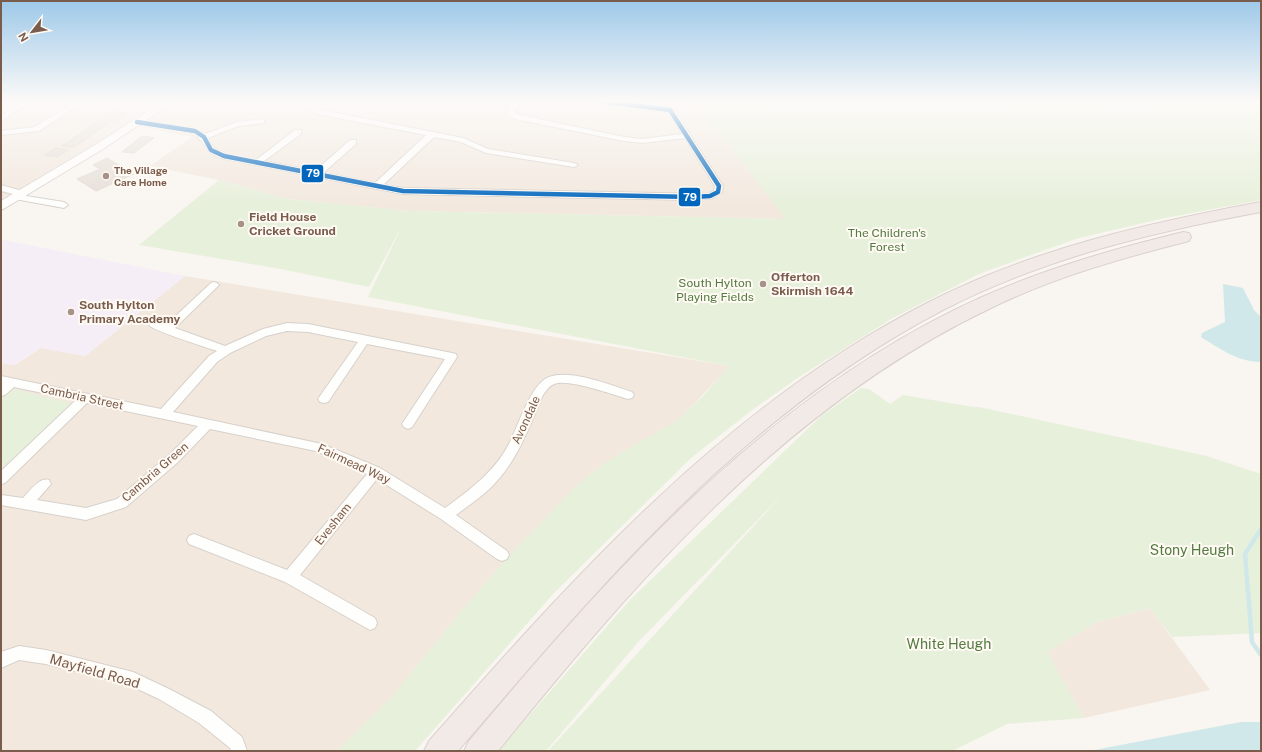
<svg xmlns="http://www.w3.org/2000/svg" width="1262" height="752" viewBox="0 0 1262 752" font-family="'Public Sans',sans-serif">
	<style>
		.residential { fill: #f2e8de }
		.education { fill: #f6eef6 }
		.green { fill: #e7f0db }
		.water { fill: #d0e8ea }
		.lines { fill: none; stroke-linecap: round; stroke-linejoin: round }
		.stream { stroke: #d0e8ea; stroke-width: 4.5 }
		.building { fill: #e6ded7; stroke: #e2d8d2 }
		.street-casing { stroke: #d7d1cb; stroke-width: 2 }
		.secondary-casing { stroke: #d9d2cb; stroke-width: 2 }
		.highway-casing { stroke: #dad1cc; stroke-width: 2 }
		.street { fill: #fefefd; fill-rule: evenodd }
		.secondary { fill: #fefefd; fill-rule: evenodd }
		.highway { fill: #f2eae7; fill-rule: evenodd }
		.bus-1-casing { stroke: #fffaf3; stroke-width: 6 }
		.bus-1 { stroke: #0065bd; stroke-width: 4.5 }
		.poi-dot { fill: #a69286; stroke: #fffaf3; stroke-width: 1.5 }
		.labels { text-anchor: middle; stroke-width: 4; stroke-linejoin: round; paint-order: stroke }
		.far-poi-label { font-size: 10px; font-weight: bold; fill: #7a5c4d; stroke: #fffaf3; text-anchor: start }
		.poi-label { font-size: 12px; font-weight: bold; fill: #7a5c4d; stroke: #fffaf3; text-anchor: start }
		.park-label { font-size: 12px; fill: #537a41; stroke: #fffaf3 }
		.street-label { font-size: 12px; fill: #7a5c4d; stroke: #fffaf3 }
		.near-park-label { font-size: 14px; fill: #537a41; stroke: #fffaf3 }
		.near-street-label { font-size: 14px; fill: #7a5c4d; stroke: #fffaf3 }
		.line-badge { stroke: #fffaf3; stroke-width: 1.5 }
		.badge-label { font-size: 11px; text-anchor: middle; font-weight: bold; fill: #fff }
	</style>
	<rect width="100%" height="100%" fill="#f9f5f0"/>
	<!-- residential -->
	<g class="residential">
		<polygon points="1,102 696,102 787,219 410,211 288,199 219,180 150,166 192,137 127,124 1,200"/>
		<polygon points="185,276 730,366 364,751 1,751 1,363 15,365 41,348 85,356"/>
		<polygon points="1150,608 1210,690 1084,718 1046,652 1097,622"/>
	</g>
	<!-- education -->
	<polygon class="education" points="4,240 185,276 85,356 41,348 14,365 1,363 1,242"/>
	<!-- green -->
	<g class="green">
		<polygon points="696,102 1099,102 1100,107 1148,107 1145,102 1246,102 1261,108 1261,200 1165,218 1079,238 1028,256 979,274 891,319 799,377 752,410 691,458 553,594 415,751 337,751 392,697 463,609 506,559 575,487 601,466 629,448 675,422 705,394 729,366 368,297 403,224 369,287 281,269 139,245 219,180 288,199 410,211 786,219"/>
		<polygon points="10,388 74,404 1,475 1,396"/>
		<polygon points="861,388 869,389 890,404 903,395 973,407 979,407 1207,456 1261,474 1261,633 1172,637 1150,608 1097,622 1047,652 1084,718 1007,724 952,751 548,751 784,493 640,640 546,751 498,751 630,600 821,416"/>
	</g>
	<!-- water -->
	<g class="water">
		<path d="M1223,284l20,4 11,22 7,7v45c-25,-1 -39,-12 -60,-25l1,-4 23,-11z"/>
		<polygon points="1241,722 1261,722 1261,751 1089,751"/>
	</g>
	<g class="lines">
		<!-- stream -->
		<polyline class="stream" points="1261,529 1245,554 1252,642 1261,655"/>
	</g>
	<!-- building -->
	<g class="building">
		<polygon points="113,111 128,114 116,122 111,122 74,147 62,146"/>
		<polygon points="142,136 154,138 134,153 122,152"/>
		<polygon points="56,148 68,150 57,157 44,155"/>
		<polygon points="107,158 134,174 96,191 77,179 100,169 93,165"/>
	</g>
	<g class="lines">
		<defs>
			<g id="street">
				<polygon points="23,102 31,102 1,121 1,116"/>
				<polygon points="75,102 83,102 39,131 1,135 1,131 34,127"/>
				<path d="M303,102h8l11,8 141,28 25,11 86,14 4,2 -4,2 -88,-14 -25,-11 -27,-5 -51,48 20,3 305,6 6,-3 1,-5 -30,-48 -43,5 -18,-2 -109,-22 -8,-4 1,-8 8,-5h7l-8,8v4l109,23 18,2 40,-5 -14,-22 -61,-8 -3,-2h16l50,6 4,2 49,76 -1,6 -9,6 -19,2 -291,-6 -182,-36c-17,-5 -15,-16 -28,-25l-56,-9 -4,-2 4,-2 58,9 10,5 32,-12 27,-3v4l-26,3 -30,12c6,19 31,19 48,22l39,-30h6v4l-37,27 51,10 35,-31h6v4l-33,29 52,10 51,-48 -109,-21 -8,-5z"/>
				<polygon points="1,185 26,192 27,194 26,196 64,202 68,205 64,208 15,199 14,197 17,195 1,191"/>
				<path d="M214,282l3,1 2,2 -2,2 -42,41 50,18 38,-17 24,-6 21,1 144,29 4,1 1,3 -45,70 -4,2 -4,-2 -2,-3 2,-3 41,-62 -78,-15 -39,58 -4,1 -4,-1 -2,-3 2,-3 38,-54 -50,-10 -21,-1 -21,5 -36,17 -13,9 -44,50 149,32 58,24 65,40c26,-19 49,-36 64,-64 9,-17 22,-61 40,-67 22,-8 61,8 83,15l2,3 -2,3 -4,1c-14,-4 -61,-21 -74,-15 -5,2 -8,7 -11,11 -13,30 -24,62 -47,87 -11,13 -26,22 -40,33l51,36 2,4 -2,4 -5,2 -5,-2 -56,-40 -64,-40 -77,96 75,43 2,5 -2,5 -5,2 -85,-48 -96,-38 -2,-4 2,-4 5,-2 93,36 80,-96 -51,-23 -106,-22 -32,33 -52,45 -40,13 -85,-15v-10l22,3c7,-7 16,-21 26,-18l2,4 -14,16 49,8 31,-9 53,-45 28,-28 -111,-23 -82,80 -4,1v-13l75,-71 -62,-13 -9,8 -4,1v-20l160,33 48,-53 8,-5c-11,-4 -64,-20 -68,-26l1,-3 4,-1 12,4 45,-42z"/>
				<polygon points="19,646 46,650 133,672 169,689 211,711 242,737 247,751 231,751 230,748 199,723 159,699 127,684 46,664 19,660 1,668 1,652"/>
			</g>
			<polygon id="secondary" points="162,102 173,102 103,149 5,208 1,210 1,201 95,145"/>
			<g id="highway">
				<path d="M1261,202v10c-109,20 -219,47 -318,98 -198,103 -342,274 -485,441h-34l5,-10c148,-168 298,-336 500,-439 103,-53 219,-79 332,-100z"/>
				<path d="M1183,232l6,1 2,4 -2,4c-67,17 -134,36 -196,66 -205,97 -355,271 -495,444h-34l5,-10c145,-173 303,-350 513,-444 65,-29 132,-48 201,-65z"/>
			</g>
		</defs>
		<!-- street casing -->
		<use href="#street" class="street-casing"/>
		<!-- secondary casing -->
		<use href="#secondary" class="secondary-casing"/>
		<!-- highway casing -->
		<use href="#highway" class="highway-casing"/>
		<!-- street -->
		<use href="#street" class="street"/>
		<!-- secondary -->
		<use href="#secondary" class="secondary"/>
		<!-- highway -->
		<use href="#highway" class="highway"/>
		<defs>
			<polyline id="bus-1" points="137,122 195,131 204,137 211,150 224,156 403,191 694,197 710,196 718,192 719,186 670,110 607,102"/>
		</defs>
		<!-- bus-1 casing -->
		<use href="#bus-1" class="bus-1-casing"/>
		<!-- bus-1 -->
		<use href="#bus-1" class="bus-1"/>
	</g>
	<!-- sky -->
	<linearGradient id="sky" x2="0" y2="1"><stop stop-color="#9ec9e9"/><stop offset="0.49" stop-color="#fcfaf8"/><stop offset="1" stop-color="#fcfaf8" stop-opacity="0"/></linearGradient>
	<rect width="1262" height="207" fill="url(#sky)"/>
	<!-- markers -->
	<g class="poi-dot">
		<circle cx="106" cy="176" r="4"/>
		<circle cx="241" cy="224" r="4"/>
		<circle cx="763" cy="284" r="4"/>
		<circle cx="71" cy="312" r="4"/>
	</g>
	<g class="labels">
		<!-- far-poi labels -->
		<g class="far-poi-label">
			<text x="114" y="174">The Village<tspan x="114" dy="12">Care Home</tspan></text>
		</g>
		<!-- poi labels -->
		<g class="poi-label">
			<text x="249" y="221">Field House<tspan x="249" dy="14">Cricket Ground</tspan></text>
			<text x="771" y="281">Offerton<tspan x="771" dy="14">Skirmish 1644</tspan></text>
			<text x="79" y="309">South Hylton<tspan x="79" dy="14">Primary Academy</tspan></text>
		</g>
		<!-- park labels -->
		<g class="park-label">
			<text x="887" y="237">The Children's<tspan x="887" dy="14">Forest</tspan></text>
			<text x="715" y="287">South Hylton<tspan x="715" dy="14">Playing Fields</tspan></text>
		</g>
		<!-- street labels -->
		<g class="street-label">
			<text transform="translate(82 397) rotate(12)" y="4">Cambria Street</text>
			<text transform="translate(526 420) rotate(-65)" y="4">Avondale</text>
			<text transform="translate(354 464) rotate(25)" y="4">Fairmead Way</text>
			<text transform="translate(155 472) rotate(-41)" y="4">Cambria Green</text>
			<text transform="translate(333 524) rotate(-51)" y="4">Evesham</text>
		</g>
		<!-- near-park labels -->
		<g class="near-park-label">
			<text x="1192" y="555">Stony Heugh</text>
			<text x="949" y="649">White Heugh</text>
		</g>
		<!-- near-street labels -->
		<g class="near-street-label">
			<text transform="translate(95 671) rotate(16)" y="5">Mayfield Road</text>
		</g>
	</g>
	<g class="line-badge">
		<rect x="301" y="164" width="23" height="19" rx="4" fill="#0065bd"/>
		<rect x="678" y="187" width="23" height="20" rx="4" fill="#0065bd"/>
	</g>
	<g class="badge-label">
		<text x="313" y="177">79</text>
		<text x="690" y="201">79</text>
	</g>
	<!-- border -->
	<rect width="1262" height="752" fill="none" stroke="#7a5c4d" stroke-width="4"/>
	<!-- north arrow -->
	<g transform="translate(32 32) rotate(239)" stroke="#fffaf3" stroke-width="3" paint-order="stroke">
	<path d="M0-3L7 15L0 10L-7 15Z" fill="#7a5c4d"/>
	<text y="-6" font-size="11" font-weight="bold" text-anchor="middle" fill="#7a5c4d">N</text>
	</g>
</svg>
